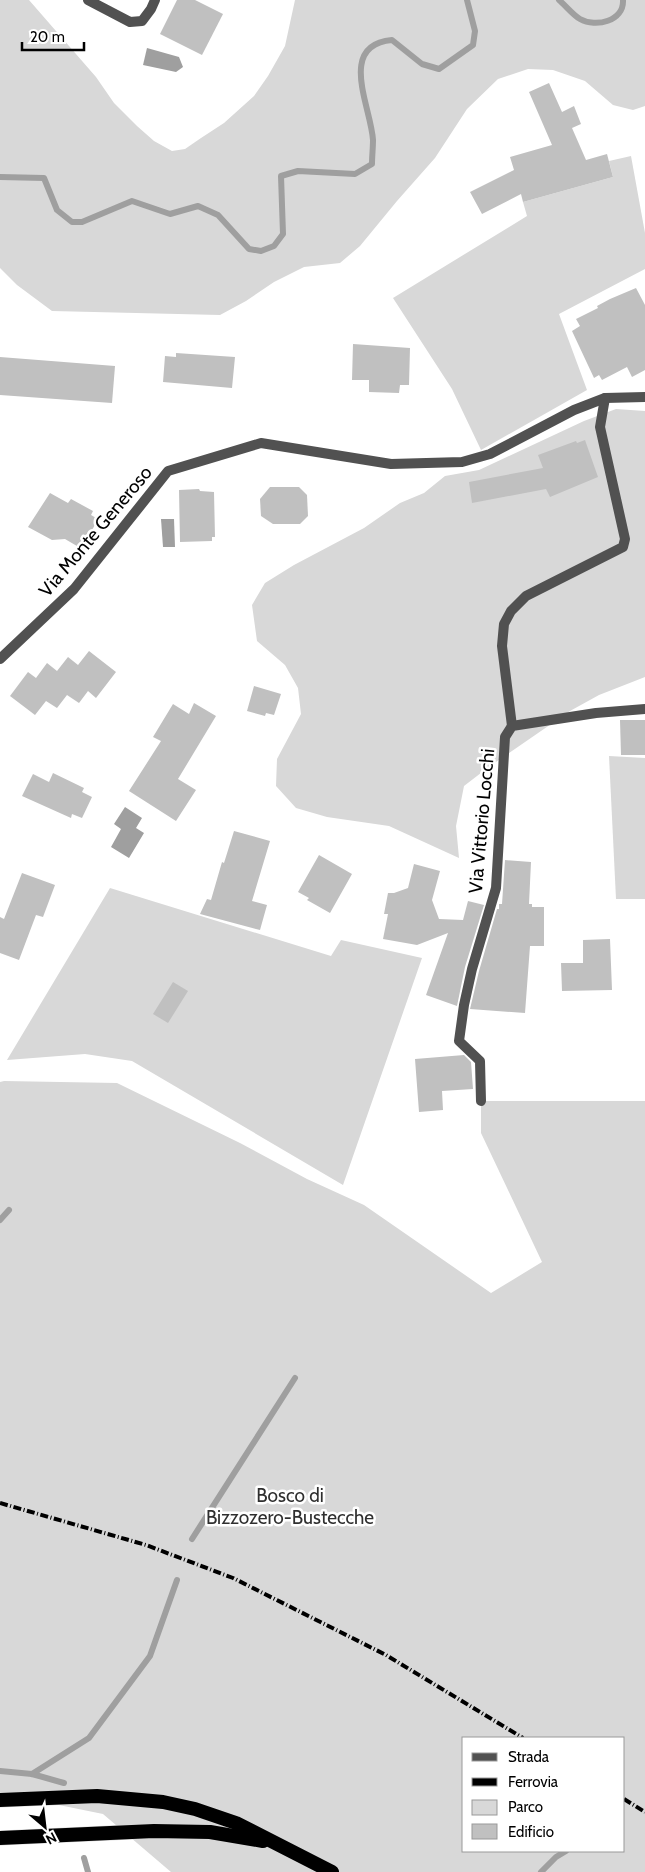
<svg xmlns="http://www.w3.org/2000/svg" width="645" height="1872" viewBox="0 0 645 1872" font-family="Cabin,sans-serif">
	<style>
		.green { fill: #d8d8d8; fill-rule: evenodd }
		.water { fill: #9f9f9f }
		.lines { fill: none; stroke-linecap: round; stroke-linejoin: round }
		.stream { stroke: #9f9f9f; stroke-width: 6 }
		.building { fill: #c0c0c0 }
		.trunk-casing { stroke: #dbdbdb; stroke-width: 15 }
		.minor { stroke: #515151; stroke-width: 10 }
		.trunk { stroke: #000; stroke-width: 14 }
		.rail { stroke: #000; stroke-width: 4; stroke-dasharray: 8 2.5 1 2.5; stroke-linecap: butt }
		.labels { text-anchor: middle; stroke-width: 5; stroke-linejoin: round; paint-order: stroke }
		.street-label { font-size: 19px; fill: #000; stroke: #fff }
		.park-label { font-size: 19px; fill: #2f2f2f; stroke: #fff }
	</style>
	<rect width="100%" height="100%" fill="#fff"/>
	<!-- green -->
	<g class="green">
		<polygon points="0,0 29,0 96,77 114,103 137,126 154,141 172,151 185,149 201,138 224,123 254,96 268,76 285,46 295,0 645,0 645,106 633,110 613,105 585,81 553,70 528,69 498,79 467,109 435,158 397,201 360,246 340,263 304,267 274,282 246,301 220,315 52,311 17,285 0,268"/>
		<polygon points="631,156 645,233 645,269 559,314 587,390 481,450 452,389 393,298 527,216 523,202 613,177 609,161"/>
		<polygon points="616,409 645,411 645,677 599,695 570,711 490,766 464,786 456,826 459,858 389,826 327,817 296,808 276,786 277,759 301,714 298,688 285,665 257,641 252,605 265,583 294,565 364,528 400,503 424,493 445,476 479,470 584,421"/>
		<polygon points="609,756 645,758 645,899 616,899"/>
		<polygon points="110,888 331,956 341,940 422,958 343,1185 132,1061 85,1054 7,1060"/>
		<path d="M4,1081l113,2 123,60 67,36 57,26 127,88 51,-31 -61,-129v-32h164v771h-474l-68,-58 -103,-21v-711zM464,1738h160v113h-160z"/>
	</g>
	<!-- water -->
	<g class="water">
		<polygon points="147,48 179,57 183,67 176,72 143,65"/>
		<polygon points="161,519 174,519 175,547 163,547"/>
		<polygon points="125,807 142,818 136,828 144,833 129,858 111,847 121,829 114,824"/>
	</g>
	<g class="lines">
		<!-- stream -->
		<g class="stream">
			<path d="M559,0c7,6 14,15 21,19 16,9 44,2 43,-19"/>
			<path d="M0,177l44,1 13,32 15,12h10l50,-21 38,13 28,-8 20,9 31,34 12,2 13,-5 9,-12 -2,-58 17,-5 57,3 17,-10c0,-8 1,-16 1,-24 -2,-33 -36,-95 19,-100l30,24 17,5 34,-24 2,-14 -8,-31"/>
			<polyline points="0,1220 9,1210"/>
			<polyline points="192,1539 295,1378"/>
			<polyline points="0,1771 32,1774 64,1783"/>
			<polyline points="32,1774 89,1738 150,1656 177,1580"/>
			<polyline points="84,1858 88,1872"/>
			<polyline points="541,1872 556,1857 566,1851"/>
		</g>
	</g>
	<!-- building -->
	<g class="building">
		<polygon points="177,0 195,0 223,14 202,55 160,34"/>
		<polygon points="549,83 562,112 574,106 581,124 572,128 586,160 607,154 613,177 523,202 521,194 482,214 470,192 514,170 510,157 552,145 529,92"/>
		<polygon points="636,288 645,305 645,370 632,377 627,367 602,380 599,375 594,378 572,331 580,326 576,319 598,308 597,306 610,299"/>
		<polygon points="353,344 410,348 409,385 400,385 399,393 369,392 369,380 352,380"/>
		<polygon points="176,353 235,357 232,388 163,382 165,356 176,357"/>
		<polygon points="0,357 115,366 112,403 0,395"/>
		<polygon points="585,440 598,477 550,497 546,489 472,503 469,482 543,468 538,455 576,441 577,443"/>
		<polygon points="270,487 299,487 307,495 308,516 300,524 273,524 261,516 260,499"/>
		<polygon points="199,489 200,491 214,492 215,537 212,537 212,541 180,542 179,490"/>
		<polygon points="50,493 68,503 71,499 93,511 91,515 98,519 82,549 65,539 52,540 28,527"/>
		<polygon points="89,651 116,672 96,698 88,691 79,703 67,695 57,708 46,701 35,715 10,696 28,672 36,678 47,663 57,671 68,657 78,665"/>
		<polygon points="254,686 281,694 274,715 266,713 265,716 247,711"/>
		<polygon points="194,703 216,716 178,779 196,790 176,821 129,791 161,741 153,737 173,704 189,714"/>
		<polygon points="620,720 645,720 645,755 621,755"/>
		<polygon points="53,773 84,788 82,792 92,797 82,818 72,814 71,818 22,796 33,774 49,782"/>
		<polygon points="234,831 270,841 252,901 267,905 260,930 200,914 207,899 211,900 222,862 224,863"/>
		<polygon points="319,855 352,874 330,913 307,900 309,898 298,892"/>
		<polygon points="505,860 531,862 529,904 532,904 532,907 544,907 544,946 530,946 525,1013 470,1009 479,971 497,909 499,909 499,904 502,904"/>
		<polygon points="414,864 440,871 432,900 439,919 463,920 468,901 484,905 465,967 457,1006 426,995 448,933 417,945 383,939 388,914 384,914 388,893 394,893 408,888"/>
		<polygon points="22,873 55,885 43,917 36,915 19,960 0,953 0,917 4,919"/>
		<polygon points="610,939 612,990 562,991 561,963 583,963 583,940"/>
		<polygon points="173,982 188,991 168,1023 153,1014"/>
		<polygon points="464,1055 471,1062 473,1089 442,1091 443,1110 419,1112 415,1059"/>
	</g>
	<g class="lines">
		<defs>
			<g id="trunk">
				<polyline points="0,1800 97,1796 163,1802 195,1809 236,1823 332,1872"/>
				<polyline points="0,1838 154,1831 210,1832 263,1841"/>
			</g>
		</defs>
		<!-- trunk casing -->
		<use href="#trunk" class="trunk-casing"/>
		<!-- minor -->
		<g class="minor">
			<polyline points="88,0 130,22 142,21 151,9 155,0"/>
			<polyline points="0,659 74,589 168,471 261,443 391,464 462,462 490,454 574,410 605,398 645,397"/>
			<polyline points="512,726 502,646 504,624 511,611 526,596 623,547 625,539 600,427 605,398"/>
			<polyline points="481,1101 480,1061 459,1041 464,1005 472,969 496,888 505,737 512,726 596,713 645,709"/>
		</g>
		<!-- trunk -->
		<use href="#trunk" class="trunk"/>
		<!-- rail -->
		<g class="rail">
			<polyline points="0,1503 146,1545 233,1578 386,1655 523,1738"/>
			<polyline points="624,1799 645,1812"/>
		</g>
	</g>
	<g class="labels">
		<!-- street labels -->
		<g class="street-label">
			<text transform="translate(95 531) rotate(-50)" y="7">Via Monte Generoso</text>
			<text transform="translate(481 821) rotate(-85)" y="7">Via Vittorio Locchi</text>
		</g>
		<!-- park labels -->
		<g class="park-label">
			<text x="290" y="1502">Bosco di<tspan x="290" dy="22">Bizzozero-Bustecche</tspan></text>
		</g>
	</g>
	<!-- legend -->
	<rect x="462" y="1737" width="162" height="115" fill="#ffffff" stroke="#999999"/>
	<rect x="472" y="1753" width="25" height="8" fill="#515151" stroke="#999999"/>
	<text x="508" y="1762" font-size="15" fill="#000000">Strada</text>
	<rect x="472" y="1778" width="25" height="8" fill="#000000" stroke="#999999"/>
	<text x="508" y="1787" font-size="15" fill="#000000">Ferrovia</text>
	<rect x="472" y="1800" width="25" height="15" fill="#d8d8d8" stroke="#999999"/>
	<text x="508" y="1812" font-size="15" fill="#000000">Parco</text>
	<rect x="472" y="1824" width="25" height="15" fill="#c0c0c0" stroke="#999999"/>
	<text x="508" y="1837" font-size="15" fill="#000000">Edificio</text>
	<!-- north arrow -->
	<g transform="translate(45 1827) rotate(152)" stroke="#ffffff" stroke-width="4" paint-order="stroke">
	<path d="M0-4L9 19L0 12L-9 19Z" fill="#000000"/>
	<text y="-8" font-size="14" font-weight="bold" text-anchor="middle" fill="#000000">N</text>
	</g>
	<!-- scale -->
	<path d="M22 42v8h62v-8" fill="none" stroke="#000000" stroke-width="2.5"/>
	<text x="30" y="42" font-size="15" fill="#000000" stroke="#ffffff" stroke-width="4" paint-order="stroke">20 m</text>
</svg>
